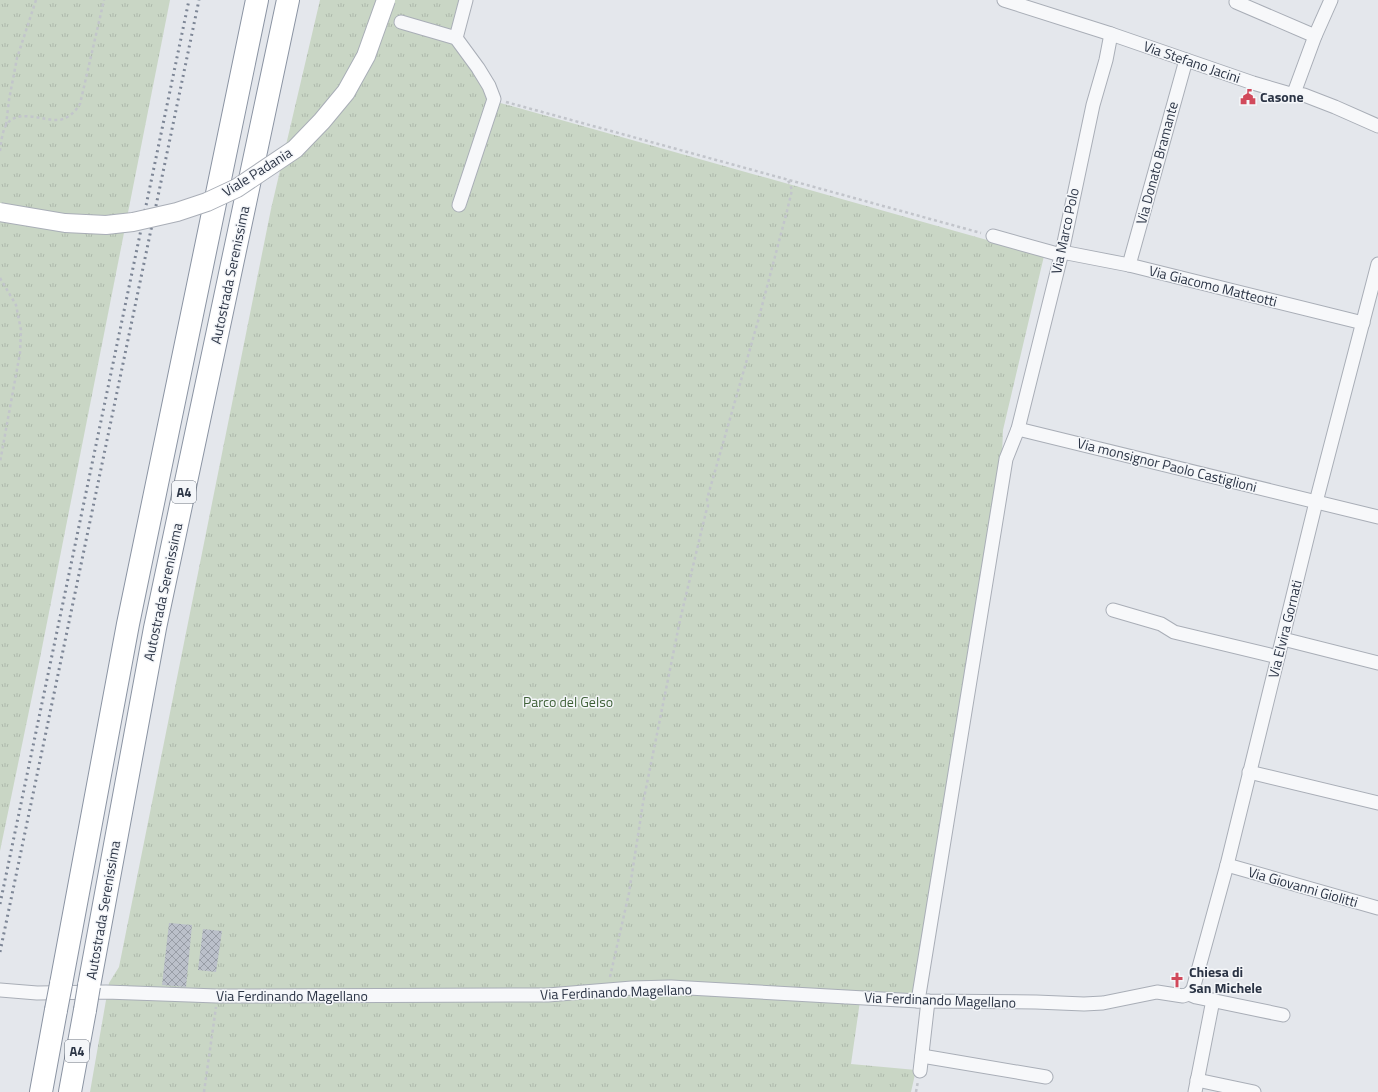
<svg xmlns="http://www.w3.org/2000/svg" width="1378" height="1092" viewBox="0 0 1378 1092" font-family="'Titillium Web',sans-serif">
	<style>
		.grass { fill: url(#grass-tufts) }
		.building { fill: url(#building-cross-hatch) }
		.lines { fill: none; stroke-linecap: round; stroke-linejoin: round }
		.street-casing { stroke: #a9aeb7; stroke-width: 15 }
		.highway-casing { stroke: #8b94a3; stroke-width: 24 }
		.path { stroke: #c2c5cb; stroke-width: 2.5; stroke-dasharray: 3 3; stroke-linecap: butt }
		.street { stroke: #f7f8fa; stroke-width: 13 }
		.highway { stroke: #fff; stroke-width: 22 }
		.rail { stroke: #7d8696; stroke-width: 3; stroke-dasharray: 2 4; stroke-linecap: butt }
		.secondary-bridge-casing { stroke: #a9aeb7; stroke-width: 20; stroke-linecap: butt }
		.highway-bridge-casing { stroke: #8b94a3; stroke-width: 24; stroke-linecap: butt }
		.secondary-bridge { stroke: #fff; stroke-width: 18 }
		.highway-bridge { stroke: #fff; stroke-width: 22 }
		.labels { text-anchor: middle; stroke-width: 3; stroke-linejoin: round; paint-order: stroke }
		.shield { fill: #f4f6f9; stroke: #676e7b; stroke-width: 1 }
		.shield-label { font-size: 13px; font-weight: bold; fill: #2b3445 }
		.street-label { font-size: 14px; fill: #2b3445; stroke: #f4f6f9 }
		.poi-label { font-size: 14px; font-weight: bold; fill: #2b3445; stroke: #f4f6f9; text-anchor: start }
		.park-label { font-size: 14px; fill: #3f6138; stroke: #f4f6f9 }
	</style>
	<defs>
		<pattern id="grass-tufts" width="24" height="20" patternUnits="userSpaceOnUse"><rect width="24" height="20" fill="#c9d6c5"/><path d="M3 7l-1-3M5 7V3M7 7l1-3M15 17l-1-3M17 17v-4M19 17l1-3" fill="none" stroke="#adb8ab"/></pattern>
		<pattern id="building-cross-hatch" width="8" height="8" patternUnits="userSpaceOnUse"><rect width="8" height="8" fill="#bbc0ca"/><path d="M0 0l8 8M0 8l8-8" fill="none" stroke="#989da6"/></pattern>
	</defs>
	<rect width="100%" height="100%" fill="#e4e7ec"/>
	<!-- grass -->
	<g class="grass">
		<polygon points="0,0 170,0 40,658 0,851"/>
		<polygon points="320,0 462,0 452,40 497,102 1044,256 1003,430 1002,456 915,994 861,994 851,1064 916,1070 911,1092 90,1092 109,983 119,967 271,209"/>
	</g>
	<!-- building -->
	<g class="building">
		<polygon points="169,923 192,925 186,987 162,985"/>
		<polygon points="203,929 222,931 216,972 198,970"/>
	</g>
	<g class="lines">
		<defs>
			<g id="street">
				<polyline points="1004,0 1111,34 1253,83 1287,93 1304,95 1335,107 1378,126"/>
				<polyline points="1236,2 1315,36"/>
				<polyline points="401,22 456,38 478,68 489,86 494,99 459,205"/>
				<polyline points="456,38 466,0"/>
				<polyline points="1294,93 1315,36 1331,0"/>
				<polyline points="993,236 1061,255"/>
				<polyline points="1062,252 1129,265 1363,323"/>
				<polyline points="1129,265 1186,60"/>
				<polyline points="1018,429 1378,517"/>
				<polyline points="1113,610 1161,624 1174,632 1278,657"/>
				<polyline points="1283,639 1378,663"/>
				<polyline points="1249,772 1378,803"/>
				<polyline points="1227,865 1378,908"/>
				<polyline points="0,990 37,993 106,992 217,996 548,995 632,988 671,987 918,1001 1036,1002 1084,1004 1103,1003 1157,992 1183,996 1189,994"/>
				<polyline points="1189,994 1193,989 1227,865 1316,502 1378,264"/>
				<polyline points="1189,994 1196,997 1283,1015"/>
				<polyline points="918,1001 1006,459 1018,429 1062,252 1093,105 1106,60 1111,34"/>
				<polyline points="922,1056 1046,1077"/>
				<polyline points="920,1071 928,1001"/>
				<polyline points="1197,1080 1254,1092"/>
				<polyline points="1195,1092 1213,1000"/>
			</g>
			<g id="highway">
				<polyline points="61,984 128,624 257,0"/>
				<polyline points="89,986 155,628 288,0"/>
				<polyline points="41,1092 56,1010"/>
				<polyline points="70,1092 85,1010"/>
			</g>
		</defs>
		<!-- street casing -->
		<use href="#street" class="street-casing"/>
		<!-- highway casing -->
		<use href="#highway" class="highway-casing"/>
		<!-- path -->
		<g class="path">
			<polyline points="506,102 981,233"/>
			<polyline points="6,125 9,100 17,58 36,0"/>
			<path d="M0,151c1,-8 2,-17 5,-24 11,-20 37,-6 53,-7 10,-1 17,-8 22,-16l24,-104"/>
			<polyline points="0,278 16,305 21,330 20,353 0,462"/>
			<polyline points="610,977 629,893 643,803 680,620 706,512 708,506 707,499 758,321 787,211 792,190 788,180"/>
			<polyline points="204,1092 216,1007"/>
			<polyline points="916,1092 918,1081"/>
		</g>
		<!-- street -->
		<use href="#street" class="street"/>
		<!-- highway -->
		<use href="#highway" class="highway"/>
		<!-- rail -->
		<g class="rail">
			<polyline points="0,904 189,0"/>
			<polyline points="0,952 199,0"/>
		</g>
		<defs>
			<polyline id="secondary-bridge" points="0,212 65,223 106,225 133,222 177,212 207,202 237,188 295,149 322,121 346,92 366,56 386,0"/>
			<g id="highway-bridge">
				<polyline points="56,1010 61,984"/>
				<polyline points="85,1010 89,986"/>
			</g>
		</defs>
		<!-- secondary-bridge casing -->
		<use href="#secondary-bridge" class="secondary-bridge-casing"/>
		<!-- highway-bridge casing -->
		<use href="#highway-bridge" class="highway-bridge-casing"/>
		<!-- secondary-bridge -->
		<use href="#secondary-bridge" class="secondary-bridge"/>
		<!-- highway-bridge -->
		<use href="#highway-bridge" class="highway-bridge"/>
	</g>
	<!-- icons -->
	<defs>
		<symbol id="civic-bare" viewBox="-9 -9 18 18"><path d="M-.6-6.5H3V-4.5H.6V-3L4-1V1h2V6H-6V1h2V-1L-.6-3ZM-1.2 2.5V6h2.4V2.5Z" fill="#d1495b" stroke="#f4f6f9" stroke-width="2.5" paint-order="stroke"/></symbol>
		<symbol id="church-bare" viewBox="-9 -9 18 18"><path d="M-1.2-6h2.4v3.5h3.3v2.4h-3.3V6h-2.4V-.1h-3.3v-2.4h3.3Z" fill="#d1495b" stroke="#f4f6f9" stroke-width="2.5" paint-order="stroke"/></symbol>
	</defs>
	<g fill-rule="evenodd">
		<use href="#civic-bare" x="1237" y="86" width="22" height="22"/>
		<use href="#church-bare" x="1166" y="969" width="22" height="22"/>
	</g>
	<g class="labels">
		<!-- shield labels -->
		<g class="shield">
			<rect x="172" y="481" width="24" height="22" rx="3"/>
			<rect x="65" y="1040" width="24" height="22" rx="3"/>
		</g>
		<g class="shield-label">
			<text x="184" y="497">A4</text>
			<text x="77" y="1056">A4</text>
		</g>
		<!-- street labels -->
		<g class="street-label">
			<text transform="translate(1192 62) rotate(19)" y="5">Via Stefano Jacini</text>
			<text transform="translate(1157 163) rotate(-75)" y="5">Via Donato Bramante</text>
			<text transform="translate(257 172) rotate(-32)" y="5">Viale Padania</text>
			<text transform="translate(1065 231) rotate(-78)" y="5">Via Marco Polo</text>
			<text transform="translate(230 275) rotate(-78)" y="5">Autostrada Serenissima</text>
			<text transform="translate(1213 286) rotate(14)" y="5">Via Giacomo Matteotti</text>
			<text transform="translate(1167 465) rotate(14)" y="5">Via monsignor Paolo Castiglioni</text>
			<text transform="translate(163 592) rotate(-78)" y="5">Autostrada Serenissima</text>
			<text transform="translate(1285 629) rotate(-76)" y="5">Via Elvira Gornati</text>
			<text transform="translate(1303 887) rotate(16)" y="5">Via Giovanni Giolitti</text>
			<text transform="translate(103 910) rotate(-80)" y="5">Autostrada Serenissima</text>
			<text transform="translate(616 992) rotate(-2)" y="5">Via Ferdinando Magellano</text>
			<text x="292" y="1001">Via Ferdinando Magellano</text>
			<text transform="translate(940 1000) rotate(2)" y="5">Via Ferdinando Magellano</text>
		</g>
		<!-- poi labels -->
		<g class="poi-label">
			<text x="1260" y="102">Casone</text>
			<text x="1189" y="977">Chiesa di<tspan x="1189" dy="16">San Michele</tspan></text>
		</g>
		<!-- park labels -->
		<g class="park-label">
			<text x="568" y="707">Parco del Gelso</text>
		</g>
	</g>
</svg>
